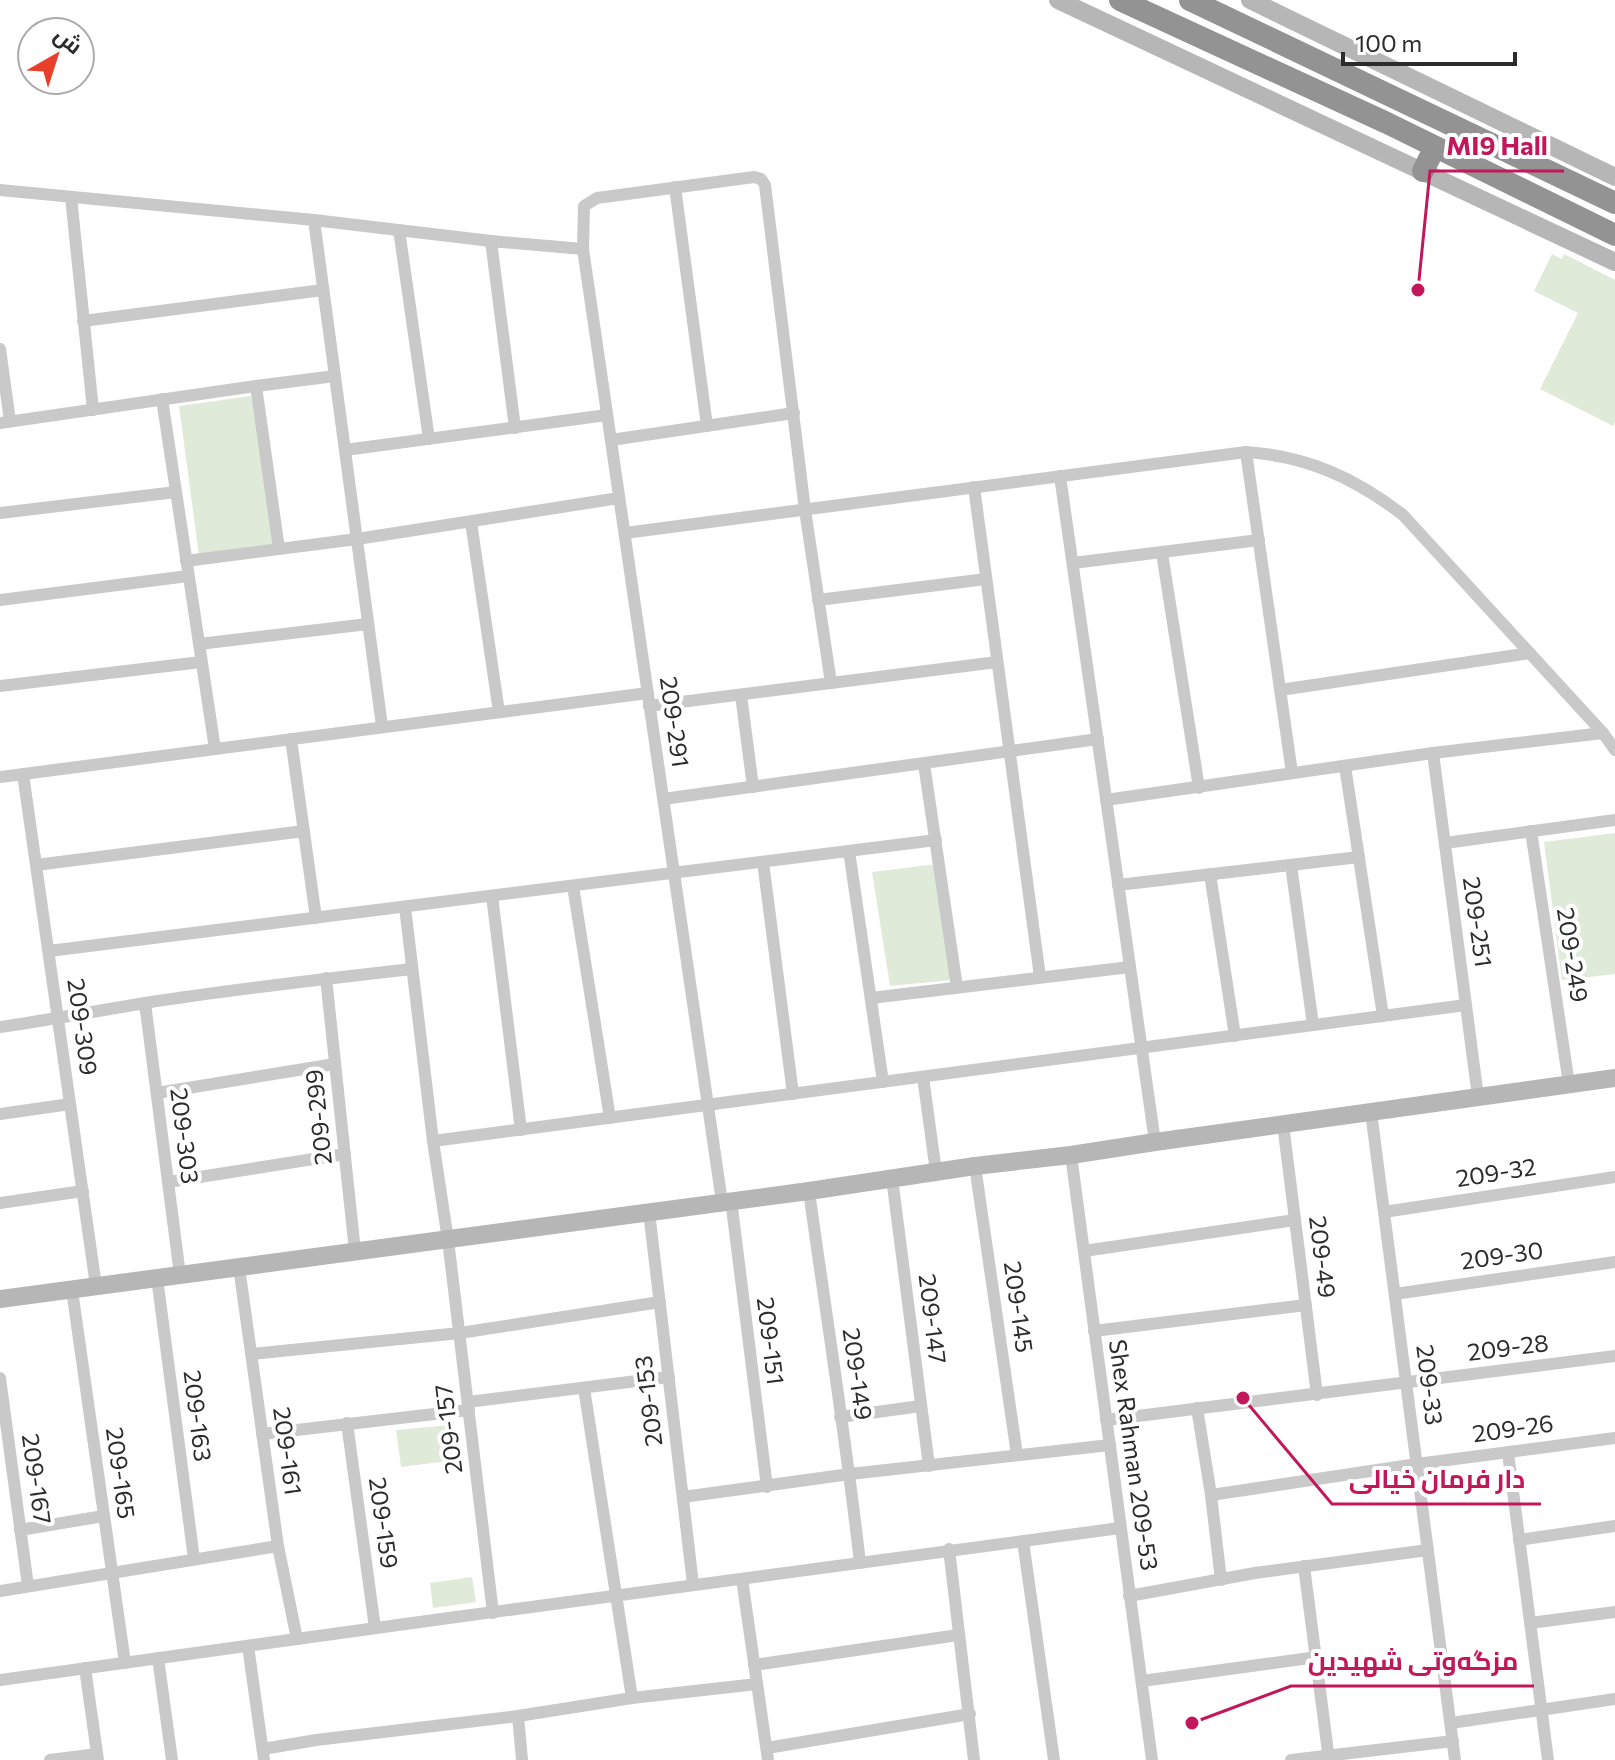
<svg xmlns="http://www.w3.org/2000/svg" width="1615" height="1760" viewBox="0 0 1615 1760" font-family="Commissioner,Cairo,sans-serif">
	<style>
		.green { fill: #dfead9 }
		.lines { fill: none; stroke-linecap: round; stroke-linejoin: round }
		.street { stroke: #c9c9c9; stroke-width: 12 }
		.secondary { stroke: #b6b6b6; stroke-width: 18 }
		.highway { stroke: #939393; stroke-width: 22 }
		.labels { text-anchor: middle; stroke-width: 8; stroke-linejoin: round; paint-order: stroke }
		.street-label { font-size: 24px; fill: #2c2c2c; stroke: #fff }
		.leader { fill: none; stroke: #c2185b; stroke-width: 3 }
		.callout-dot { fill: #c2185b; stroke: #fff; stroke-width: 3 }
		.callout-label { font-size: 26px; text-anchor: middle; font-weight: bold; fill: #c2185b; stroke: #fff; stroke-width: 8; stroke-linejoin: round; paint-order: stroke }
	</style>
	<rect width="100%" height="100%" fill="#fff"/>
	<!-- green -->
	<g class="green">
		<polygon points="1552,254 1562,259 1564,254 1615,280 1615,422 1613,426 1540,389 1578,313 1534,291"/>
		<polygon points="251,396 276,546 199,556 179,406"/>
		<polygon points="1615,833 1615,974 1562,980 1544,842"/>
		<polygon points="937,864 952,980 890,986 872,872"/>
		<polygon points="451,1425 456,1460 401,1467 396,1430"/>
		<polygon points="472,1577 476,1602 433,1608 430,1583"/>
	</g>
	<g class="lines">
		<!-- street -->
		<g class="street">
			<polyline points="675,187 707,426"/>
			<polyline points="0,190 314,220 491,241 583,249"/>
			<polyline points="71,197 93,410"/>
			<polyline points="314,220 382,726"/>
			<polyline points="399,230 429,439"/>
			<polyline points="491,241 515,428"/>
			<polyline points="83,321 323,290"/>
			<polyline points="0,349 10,421"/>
			<polyline points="256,386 279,549"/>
			<polyline points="162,399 215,749"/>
			<polyline points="0,423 256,386 335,376"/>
			<polyline points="611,440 794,413"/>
			<polyline points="345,450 607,415"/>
			<polyline points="1246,452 1292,773"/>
			<polyline points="1060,476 1155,1142"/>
			<polyline points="974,487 1040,977"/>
			<polyline points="0,513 176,492"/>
			<polyline points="471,522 499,712"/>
			<path d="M625,533l621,-81c61,4 109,26 157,63l200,218 12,17"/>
			<polyline points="1162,553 1199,788"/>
			<polyline points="186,561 357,539 619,498"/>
			<polyline points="1073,563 1259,540"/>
			<polyline points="0,600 188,576"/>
			<polyline points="818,600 986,579"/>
			<polyline points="199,644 368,624"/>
			<polyline points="0,686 201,662"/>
			<polyline points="1280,690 1530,653"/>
			<polyline points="741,695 753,787"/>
			<polyline points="649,706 997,662"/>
			<polyline points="291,739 316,918"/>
			<polyline points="1433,753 1478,1097"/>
			<polyline points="924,764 957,987"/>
			<polyline points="1345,766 1383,1016"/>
			<polyline points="23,774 96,1286"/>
			<polyline points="0,777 648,693"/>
			<polyline points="663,799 1098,739"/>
			<polyline points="1106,800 1433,753 1603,733"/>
			<polyline points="1531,831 1569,1084"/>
			<polyline points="1445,843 1615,820"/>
			<polyline points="849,851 883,1082"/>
			<polyline points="763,862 793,1094"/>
			<polyline points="36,865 304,831"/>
			<polyline points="1291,865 1313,1025"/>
			<polyline points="1210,874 1235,1036"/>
			<polyline points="1118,885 1359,857"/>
			<polyline points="573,886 610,1118"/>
			<polyline points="492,896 521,1130"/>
			<polyline points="405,907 433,1141 448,1240 493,1613"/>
			<polyline points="49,951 936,840"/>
			<polyline points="326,978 355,1251"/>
			<polyline points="871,998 1130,967"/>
			<polyline points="145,1003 180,1275"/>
			<path d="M0,1027c49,-7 97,-16 145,-24 89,-14 178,-24 267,-34"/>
			<polyline points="923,1077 936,1172"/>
			<polyline points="157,1093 335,1064"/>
			<polyline points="1371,1112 1455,1760"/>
			<polyline points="0,1114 70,1104"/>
			<polyline points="1283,1124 1317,1395"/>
			<polyline points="433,1141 1466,1005"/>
			<polyline points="1071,1155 1152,1760"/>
			<polyline points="975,1166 1017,1455"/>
			<polyline points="892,1178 929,1466"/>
			<polyline points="168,1182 345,1154"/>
			<path d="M809,1191c17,124 37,247 51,372"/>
			<polyline points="731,1200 767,1487"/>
			<polyline points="722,1202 583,249 584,206 597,198 754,177 761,179 765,185 805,510 831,683"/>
			<polyline points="0,1203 83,1191"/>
			<polyline points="649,1212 693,1584"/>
			<polyline points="1384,1212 1615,1177"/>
			<polyline points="1084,1251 1295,1220"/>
			<polyline points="239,1267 278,1546 297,1639"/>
			<polyline points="157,1278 194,1559"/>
			<polyline points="72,1290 125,1663"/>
			<polyline points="1395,1294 1615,1262"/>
			<polyline points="1094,1331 1306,1305"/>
			<polyline points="251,1354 460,1333 660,1302"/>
			<polyline points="0,1378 28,1586"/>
			<polyline points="584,1388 632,1698"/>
			<polyline points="468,1402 669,1377"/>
			<polyline points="1197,1408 1211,1495 1221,1580"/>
			<polyline points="840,1417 921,1406"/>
			<polyline points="1106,1420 1615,1356"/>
			<polyline points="347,1423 375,1628"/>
			<polyline points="262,1434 469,1410"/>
			<polyline points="1508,1453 1548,1760"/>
			<polyline points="1211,1495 1417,1464 1615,1438"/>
			<polyline points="683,1497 850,1474 1110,1445"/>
			<polyline points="20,1530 104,1516"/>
			<polyline points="1519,1540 1615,1526"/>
			<polyline points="1023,1541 1054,1760"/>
			<polyline points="949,1549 974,1760"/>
			<polyline points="1304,1566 1329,1760"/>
			<polyline points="742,1579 768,1760"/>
			<polyline points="0,1591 278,1546"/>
			<polyline points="1129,1596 1255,1573 1428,1550"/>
			<polyline points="1530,1623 1615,1612"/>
			<polyline points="248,1646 264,1760"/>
			<polyline points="158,1658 172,1760"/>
			<polyline points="754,1665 958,1635"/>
			<polyline points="85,1668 98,1760"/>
			<path d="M0,1680c373,-52 747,-103 1120,-152"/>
			<polyline points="1142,1681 1317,1657"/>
			<polyline points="518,1716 522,1760"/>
			<polyline points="1451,1723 1615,1699"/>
			<polyline points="767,1748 970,1714"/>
			<polyline points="263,1749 316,1740 518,1716 632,1698 757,1684"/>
			<polyline points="50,1760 97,1754"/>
			<polyline points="1291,1760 1453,1741"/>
		</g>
		<!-- secondary -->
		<g class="secondary">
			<polyline points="1058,0 1615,262"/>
			<polyline points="1250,0 1615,177"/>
			<polyline points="0,1299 809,1191 975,1166 1071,1155 1155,1142 1615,1078"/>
		</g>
		<!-- highway -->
		<g class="highway">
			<polyline points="1120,0 1387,123 1615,235"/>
			<polyline points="1190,0 1615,203"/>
			<polyline points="1423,171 1435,147"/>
		</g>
	</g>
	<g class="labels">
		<!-- street labels -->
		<g class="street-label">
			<text transform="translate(674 722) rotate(82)" y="8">209-291</text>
			<text transform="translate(1477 922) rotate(82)" y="8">209-251</text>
			<text transform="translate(1572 955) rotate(81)" y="8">209-249</text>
			<text transform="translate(82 1027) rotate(82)" y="8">209-309</text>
			<text transform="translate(319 1117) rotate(-96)" y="8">209-299</text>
			<text transform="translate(184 1136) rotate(83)" y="8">209-303</text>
			<text transform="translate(1496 1173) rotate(-9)" y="8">209-32</text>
			<text transform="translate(1502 1256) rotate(-8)" y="8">209-30</text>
			<text transform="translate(1322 1257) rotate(83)" y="8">209-49</text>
			<text transform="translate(1018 1307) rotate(82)" y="8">209-145</text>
			<text transform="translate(932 1319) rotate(83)" y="8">209-147</text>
			<text transform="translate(770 1341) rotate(83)" y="8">209-151</text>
			<text transform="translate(1508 1348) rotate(-7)" y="8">209-28</text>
			<text transform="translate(857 1374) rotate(82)" y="8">209-149</text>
			<text transform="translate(1429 1385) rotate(83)" y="8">209-33</text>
			<text transform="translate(649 1401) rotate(-97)" y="8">209-153</text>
			<text transform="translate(197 1416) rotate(83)" y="8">209-163</text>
			<text transform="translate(449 1429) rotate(-97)" y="8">209-157</text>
			<text transform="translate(1513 1429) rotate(-8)" y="8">209-26</text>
			<text transform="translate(287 1451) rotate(82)" y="8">209-161</text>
			<text transform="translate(1133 1455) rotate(82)" y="8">Shex Rahman 209-53</text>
			<text transform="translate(120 1473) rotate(82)" y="8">209-165</text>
			<text transform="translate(36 1479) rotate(82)" y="8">209-167</text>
			<text transform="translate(383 1523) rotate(82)" y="8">209-159</text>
		</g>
	</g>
	<!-- callouts -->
	<path class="leader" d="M1418 290L1430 171H1564M1243 1398L1332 1504H1541M1192 1723L1291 1686H1534"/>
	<g class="callout-dot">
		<circle cx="1418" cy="290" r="8"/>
		<circle cx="1243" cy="1398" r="8"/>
		<circle cx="1192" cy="1723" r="8"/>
	</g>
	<g class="callout-label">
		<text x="1497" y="155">MI9 Hall</text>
		<text x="1437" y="1488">دار فرمان خیالی</text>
		<text x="1413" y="1670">مزگه‌وتی شهیدین</text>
	</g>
	<!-- north arrow -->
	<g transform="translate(56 56) rotate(39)"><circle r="38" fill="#ffffff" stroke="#ababab" stroke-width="2"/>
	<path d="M0-6L14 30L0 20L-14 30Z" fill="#e73f2a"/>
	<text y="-12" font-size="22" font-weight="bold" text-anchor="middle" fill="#2c2c2c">ش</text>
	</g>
	<!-- scale -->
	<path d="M1343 52v12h172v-12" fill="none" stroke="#2c2c2c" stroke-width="4"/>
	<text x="1355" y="52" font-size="24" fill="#2c2c2c" stroke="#ffffff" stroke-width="6" paint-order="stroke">100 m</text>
</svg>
